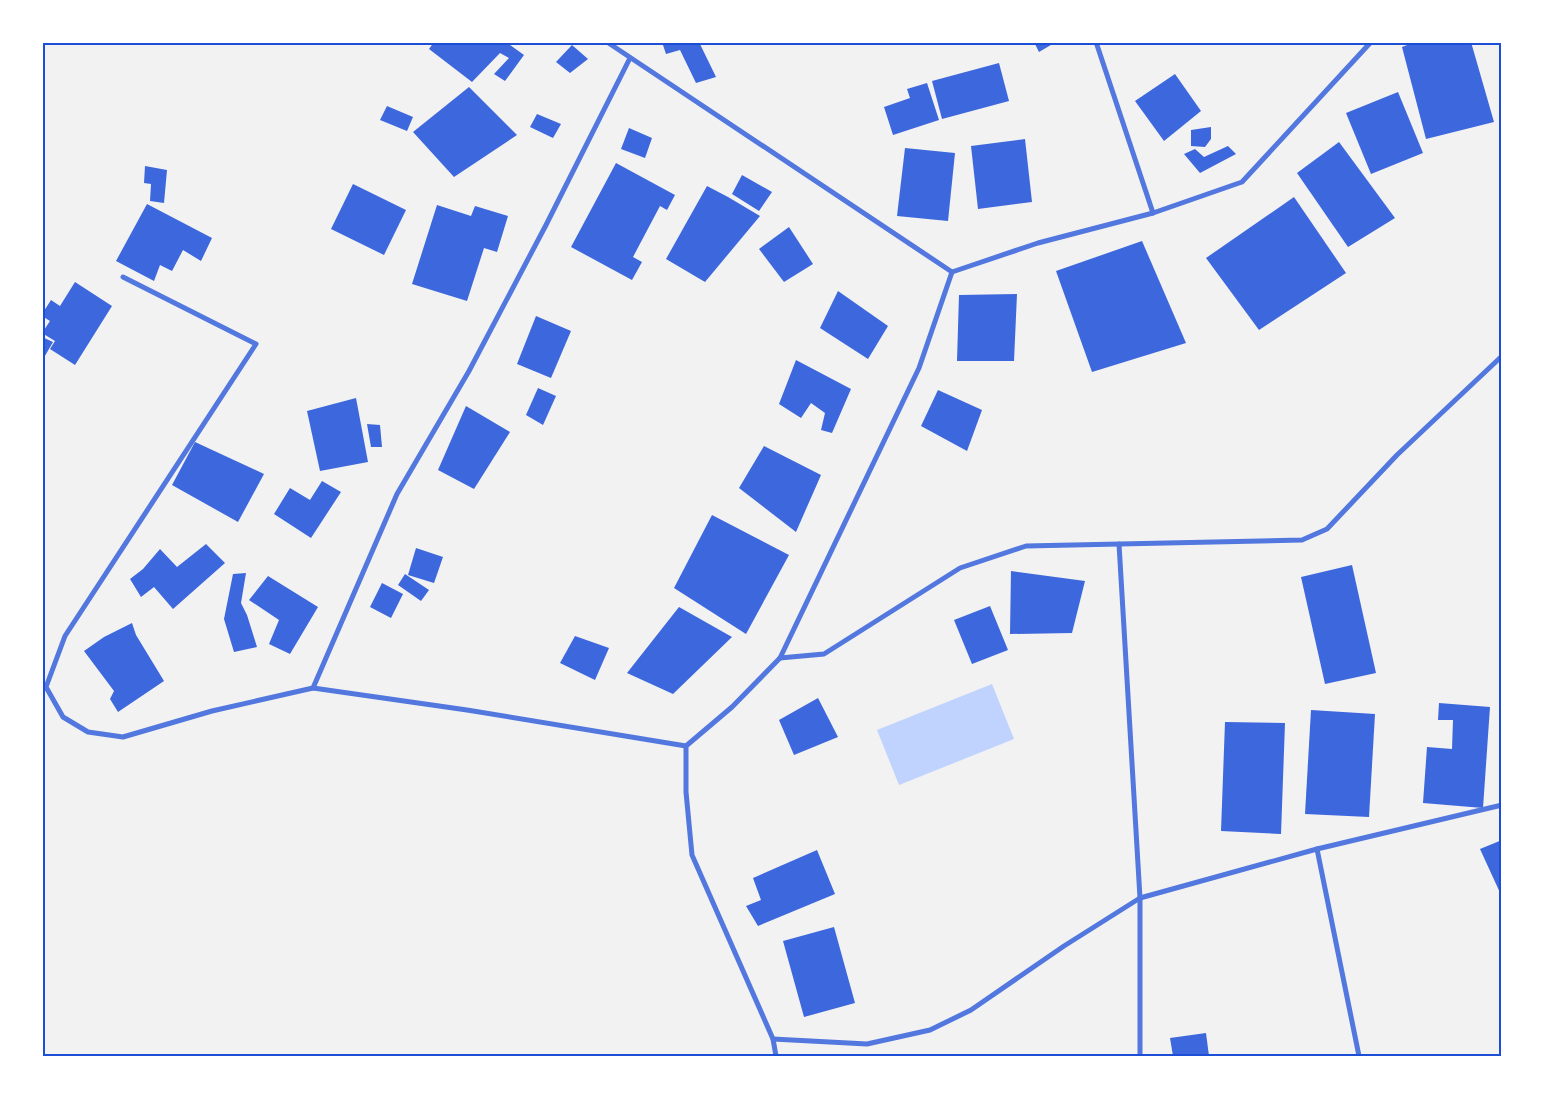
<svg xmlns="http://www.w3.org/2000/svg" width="1544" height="1099" viewBox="0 0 1544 1099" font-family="'Noto Sans',sans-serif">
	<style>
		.water { fill: #bfd3fe }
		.building { fill: #3d67dc }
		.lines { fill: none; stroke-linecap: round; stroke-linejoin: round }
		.minor { stroke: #5277de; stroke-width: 5 }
		.neatline { fill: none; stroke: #1d4ed8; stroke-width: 2 }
	</style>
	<rect width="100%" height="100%" fill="#f2f2f2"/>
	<!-- water -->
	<polygon class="water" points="992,684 1014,739 899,785 877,730"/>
	<!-- building -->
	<g class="building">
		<polygon points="434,42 506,42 524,55 505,81 494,74 509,58 500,53 472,82 429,49"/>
		<polygon points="662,42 699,42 716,77 696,83 680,50 666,54"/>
		<polygon points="1034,42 1056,42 1039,52"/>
		<polygon points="1415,42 1471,42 1494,122 1426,139 1402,47"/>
		<polygon points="572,45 588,59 570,73 556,62"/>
		<polygon points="999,63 1009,101 942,119 932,81"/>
		<polygon points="1175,74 1201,111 1164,141 1135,101"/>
		<polygon points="927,83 939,120 893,135 884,107 910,98 907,89"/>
		<polygon points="469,87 517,135 454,177 413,132"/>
		<polygon points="1398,92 1423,153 1371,174 1346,113"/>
		<polygon points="387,106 413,117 407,131 380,120"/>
		<polygon points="537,114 561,124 553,138 530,127"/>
		<polygon points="1211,127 1211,139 1205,147 1191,146 1191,130"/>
		<polygon points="629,128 652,138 645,158 621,149"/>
		<polygon points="1025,139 1032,202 978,209 971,146"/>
		<polygon points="1339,142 1395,218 1348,247 1297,173"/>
		<polygon points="1228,146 1236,154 1200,173 1184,154 1195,149 1204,157"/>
		<polygon points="905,148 955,153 948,221 897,216"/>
		<polygon points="616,163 675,195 667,210 660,206 633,257 642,262 632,280 571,247"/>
		<polygon points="145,166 167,170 164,203 150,201 151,184 144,183"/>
		<polygon points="742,175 772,192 759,211 732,194"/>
		<polygon points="353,184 406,210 384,255 331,229"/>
		<polygon points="707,186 728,197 760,216 705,282 666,259"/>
		<polygon points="1294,197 1346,273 1259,330 1206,258"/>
		<polygon points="147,204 212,238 201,261 183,250 172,271 160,265 154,281 116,261"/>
		<polygon points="437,205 471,216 475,206 508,216 497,252 484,248 467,301 412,284"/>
		<polygon points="789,227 813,264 784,282 759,249"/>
		<polygon points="1142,241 1186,343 1092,372 1056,271"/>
		<polygon points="75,282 112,306 75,365 50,349 55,341 42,333 50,321 42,316 42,314 51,300 60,306"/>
		<polygon points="838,291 888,326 868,359 820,328"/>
		<polygon points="1017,294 1014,361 957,361 959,295"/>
		<polygon points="536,316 571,331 551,378 517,364"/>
		<polygon points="42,337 53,342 42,361"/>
		<polygon points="796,360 851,389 832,433 821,430 825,413 811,403 801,418 779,404"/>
		<polygon points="538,388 556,396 543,425 526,415"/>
		<polygon points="938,390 982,410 967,451 921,426"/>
		<polygon points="356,398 368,462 320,471 307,411"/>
		<polygon points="466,406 510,432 474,489 438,470"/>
		<polygon points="367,424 380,425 382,447 371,447"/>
		<polygon points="195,442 264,474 238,522 172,485"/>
		<polygon points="764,446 821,475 796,532 739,488"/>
		<polygon points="322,481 341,492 311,538 274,514 290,488 310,500"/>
		<polygon points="712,515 789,555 746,634 674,588"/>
		<polygon points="206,544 225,563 173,609 154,587 141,597 130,579 143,569 160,549 177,567"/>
		<polygon points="416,548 443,557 434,583 408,575"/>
		<polygon points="1352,565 1376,673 1325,684 1301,577"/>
		<polygon points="1011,571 1085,581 1072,633 1010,634"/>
		<polygon points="246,573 241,603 247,615 257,647 234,652 224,619 233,574"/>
		<polygon points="405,574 429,590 421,601 398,585"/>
		<polygon points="268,576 318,607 290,654 269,644 279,620 249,600"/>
		<polygon points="382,583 403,594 391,618 370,607"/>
		<polygon points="990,606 1008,650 972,664 954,620"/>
		<polygon points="679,607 732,637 673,694 627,673"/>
		<polygon points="132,623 136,635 164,681 118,712 110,699 114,691 84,651 104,637"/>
		<polygon points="575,636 609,648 595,680 560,663"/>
		<polygon points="818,698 838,737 794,755 779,720"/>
		<polygon points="1439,703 1490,707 1483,808 1423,803 1427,747 1452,749 1453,720 1438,720"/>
		<polygon points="1311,710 1375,714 1369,817 1305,814"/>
		<polygon points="1225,722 1285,723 1281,834 1221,831"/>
		<polygon points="1502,840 1502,897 1480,849"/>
		<polygon points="817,850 835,894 758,926 746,906 761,900 753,878"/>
		<polygon points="834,927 855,1003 804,1017 783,941"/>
		<polygon points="1206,1033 1209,1056 1173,1056 1170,1038"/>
	</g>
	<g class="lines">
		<!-- minor -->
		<g class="minor">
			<polyline points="607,42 952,272"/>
			<polyline points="1096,42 1153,213"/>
			<polyline points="123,277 256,344 65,636 46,687 63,717 88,732 123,737 212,711 313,688 467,710 686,746"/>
			<polyline points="1119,544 1140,898 1140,1056"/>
			<polyline points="780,658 824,654 960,568 1026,546 1302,540 1327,529 1397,455 1502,356"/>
			<polyline points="313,688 397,494 469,371 546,225 630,58"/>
			<polyline points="1317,849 1359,1056"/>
			<polyline points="773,1039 867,1044 930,1030 971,1010 1064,946 1140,898 1317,849 1502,805"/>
			<polyline points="776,1056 773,1039 692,855 686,792 686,746 732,707 780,658 919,368 952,272 1038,243 1153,213 1242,182 1371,42"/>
		</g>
	</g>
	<!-- border -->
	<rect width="1544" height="1099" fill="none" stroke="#ffffff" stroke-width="88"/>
	<rect x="44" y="44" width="1456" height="1011" class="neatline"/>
</svg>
